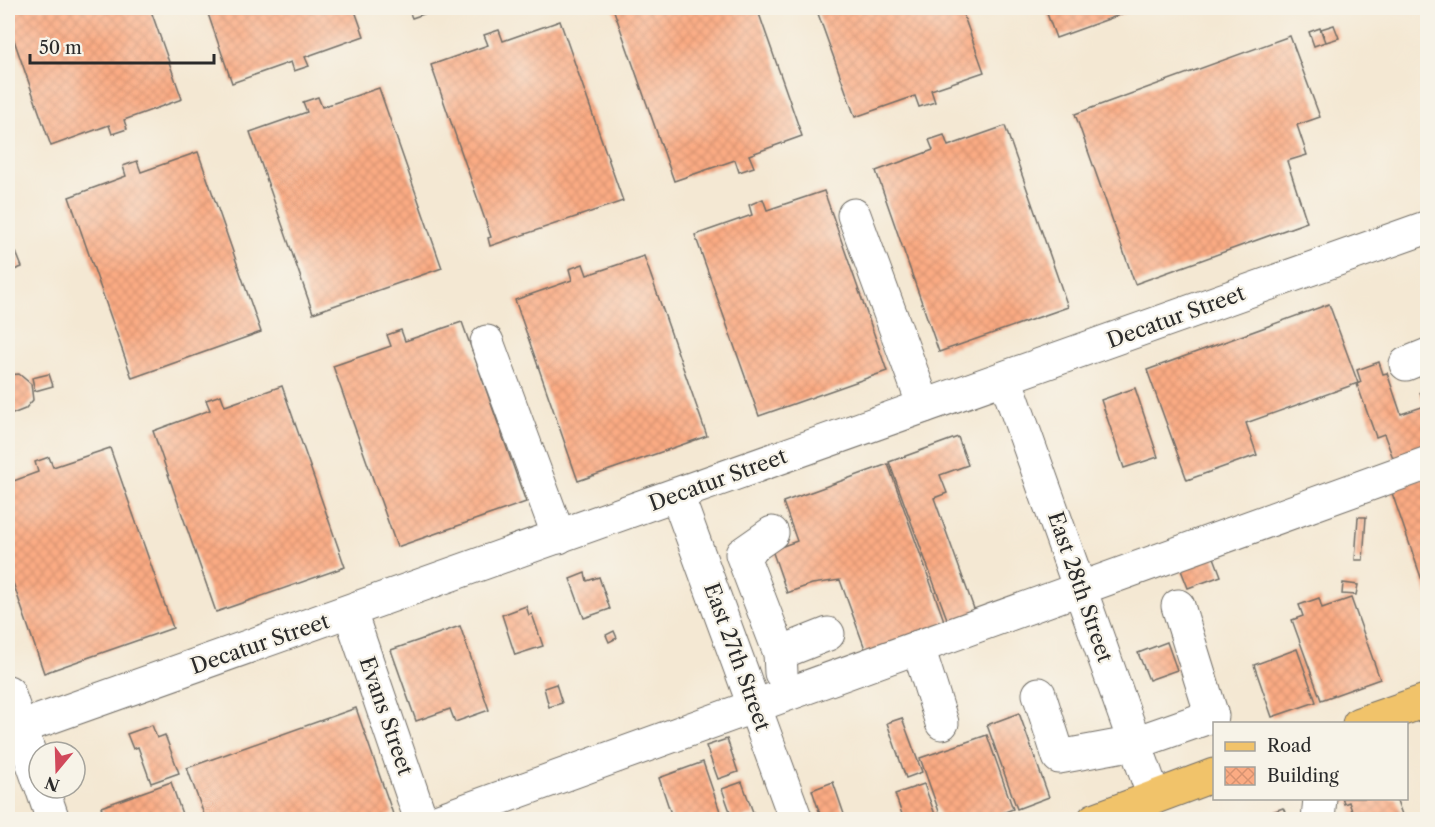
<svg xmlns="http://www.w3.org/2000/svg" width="1435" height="827" viewBox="0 0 1435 827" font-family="'Libre Caslon Text',serif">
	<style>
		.building { fill: url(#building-cross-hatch) }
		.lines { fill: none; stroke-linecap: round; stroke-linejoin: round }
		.minor-casing { stroke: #716d66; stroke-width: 35 }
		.major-casing { stroke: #716d66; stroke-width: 35 }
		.minor { stroke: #fff; stroke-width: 33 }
		.major { stroke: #f1c36a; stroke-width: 33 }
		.labels { text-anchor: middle; stroke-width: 4.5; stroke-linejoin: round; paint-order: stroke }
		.street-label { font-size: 21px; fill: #2b2b2b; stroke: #f7f3e8 }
	</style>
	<defs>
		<pattern id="building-cross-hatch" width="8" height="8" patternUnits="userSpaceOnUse" patternTransform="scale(1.5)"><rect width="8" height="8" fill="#fbab83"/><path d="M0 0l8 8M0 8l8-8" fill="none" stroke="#d79371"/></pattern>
	</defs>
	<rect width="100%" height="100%" fill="#f7f3e8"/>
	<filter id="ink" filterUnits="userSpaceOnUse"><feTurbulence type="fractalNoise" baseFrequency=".0167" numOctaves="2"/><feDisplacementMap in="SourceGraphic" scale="12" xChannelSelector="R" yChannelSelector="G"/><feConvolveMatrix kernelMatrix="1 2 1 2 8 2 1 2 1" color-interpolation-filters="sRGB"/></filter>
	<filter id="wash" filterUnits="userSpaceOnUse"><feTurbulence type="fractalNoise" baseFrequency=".008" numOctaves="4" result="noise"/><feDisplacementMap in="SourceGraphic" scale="24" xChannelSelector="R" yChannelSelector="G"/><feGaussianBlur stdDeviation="1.35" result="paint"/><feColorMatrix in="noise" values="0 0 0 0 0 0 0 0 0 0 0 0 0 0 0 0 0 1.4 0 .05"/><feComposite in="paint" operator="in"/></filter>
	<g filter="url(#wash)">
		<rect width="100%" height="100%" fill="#f4e8d3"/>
		<g id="blocks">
			<!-- building -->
			<g class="building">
				<polygon points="8,8 150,8 182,99 124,120 127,129 112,134 109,125 51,146 8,23"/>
				<polygon points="206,8 354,8 364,36 305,57 309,66 294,71 291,62 232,83"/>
				<polygon points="408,8 441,8 412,18"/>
				<polygon points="613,8 757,8 802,136 749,155 754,167 739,172 735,160 674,181"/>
				<polygon points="816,8 961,8 984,72 931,90 935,102 919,107 915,96 855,117"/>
				<polygon points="1045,8 1139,8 1056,38"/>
				<polygon points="560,21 623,201 490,246 488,238 491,237 431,65 488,45 484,35 499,30 503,41"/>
				<polygon points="1334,25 1339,38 1326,42 1321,29"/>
				<polygon points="1320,28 1325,42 1314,46 1309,32"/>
				<polygon points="1290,36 1320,117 1297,125 1307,155 1287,161 1307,222 1135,284 1075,114"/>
				<polygon points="379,88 442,268 313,313 250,132 307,112 303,102 318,97 322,107"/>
				<polygon points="1005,126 1068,307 939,352 876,171 933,150 929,140 944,135 948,146"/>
				<polygon points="198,152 261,332 132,378 69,197 126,176 123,166 137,161 141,172"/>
				<polygon points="824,191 887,371 759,416 695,235 752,215 749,205 763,199 767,210"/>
				<polygon points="16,252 22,267 14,270 8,255"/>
				<polygon points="644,256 707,436 578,481 515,300 572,280 569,269 583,264 587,275"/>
				<polygon points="1329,304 1358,383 1246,423 1257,455 1187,480 1147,370"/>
				<polygon points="462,322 526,502 397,547 333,366 391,346 387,335 401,330 405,341"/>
				<polygon points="1379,362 1383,374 1387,373 1401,414 1425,406 1420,392 1428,390 1428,455 1396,466 1384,434 1376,437 1357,384 1361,382 1357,370"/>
				<polygon points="19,374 31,384 33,400 25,409 15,413 8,412 8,375"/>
				<polygon points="49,374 53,386 35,391 32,378"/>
				<polygon points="282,386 345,567 216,612 153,431 210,410 206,400 221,395 225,406"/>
				<polygon points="1135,388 1158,457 1124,468 1101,400"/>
				<polygon points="958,437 968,465 940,475 947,493 934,498 977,617 950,627 889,462"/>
				<polygon points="110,448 173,628 44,673 8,568 8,483 38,472 35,462 49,457 53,467"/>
				<polygon points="888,464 947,629 868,657 840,580 812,584 787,593 772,550 797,541 783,502"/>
				<polygon points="1428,476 1428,595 1427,595 1391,490"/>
				<polygon points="1358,517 1366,517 1363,560 1355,560"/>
				<polygon points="1212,552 1221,576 1188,588 1179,565"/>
				<polygon points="585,573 587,581 599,577 610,609 584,618 570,579"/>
				<polygon points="1343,583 1358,585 1356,595 1342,594"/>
				<polygon points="1319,598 1322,608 1351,598 1380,679 1321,700 1292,620 1303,616 1299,605"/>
				<polygon points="526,606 529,615 532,614 543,646 515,655 502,615"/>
				<polygon points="460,626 489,710 455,722 450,709 416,721 391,650"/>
				<polygon points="614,631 617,638 609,642 606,635"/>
				<polygon points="1167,642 1177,670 1149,680 1138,653"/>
				<polygon points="1297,649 1316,702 1272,717 1254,665"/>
				<polygon points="556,684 562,703 549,707 544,688"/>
				<polygon points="356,708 393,814 378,820 206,820 187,768"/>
				<polygon points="1019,713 1049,797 1017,809 987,725"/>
				<polygon points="902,718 922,772 906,778 887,723"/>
				<polygon points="152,725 157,738 165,735 179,773 151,783 138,747 133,749 127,734"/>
				<polygon points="987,735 1013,809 984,820 942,820 920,758"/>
				<polygon points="727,739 738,772 718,779 706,746"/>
				<polygon points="703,762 723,820 673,820 659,778"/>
				<polygon points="171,782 184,820 106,820 101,807"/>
				<polygon points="742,782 754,815 733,820 722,789"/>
				<polygon points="833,782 846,820 822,820 812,790"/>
				<polygon points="924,784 937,820 904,820 895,794"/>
				<polygon points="1342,798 1396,798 1404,820 1355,820 1349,802 1344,804"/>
				<polygon points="1283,808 1289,820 1257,820 1256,818"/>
			</g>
		</g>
	</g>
	<g filter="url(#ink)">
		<use href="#blocks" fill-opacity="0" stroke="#716d66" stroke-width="1.5"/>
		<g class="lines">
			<defs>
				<g id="minor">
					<polyline points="854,215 924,406"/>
					<polyline points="487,342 559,537"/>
					<polyline points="1406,364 1428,355"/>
					<polyline points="1005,378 1154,797"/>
					<polyline points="677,495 796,820"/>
					<polyline points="772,533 742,554 780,653"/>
					<polyline points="350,612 421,820"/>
					<polyline points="918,647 942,723"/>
					<polyline points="781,673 780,653 828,634"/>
					<polyline points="8,692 39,781"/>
					<polyline points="1039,694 1059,757 1135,743 1212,716 1178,606"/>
					<polyline points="8,732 1428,227"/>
					<polyline points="42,788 53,820"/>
					<polyline points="439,820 1428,463"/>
					<polyline points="1318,820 1320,798"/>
				</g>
				<g id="major">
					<polyline points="1359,724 1428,700"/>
					<polyline points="1094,820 1214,775"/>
				</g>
			</defs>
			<!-- minor casing -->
			<use href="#minor" class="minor-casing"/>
			<!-- major casing -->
			<use href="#major" class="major-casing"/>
			<!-- minor -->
			<use href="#minor" class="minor"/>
			<!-- major -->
			<use href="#major" class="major"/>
		</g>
	</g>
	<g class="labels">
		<!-- street labels -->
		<g class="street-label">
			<text transform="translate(1176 317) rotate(-20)" y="7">Decatur Street</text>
			<text transform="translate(718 480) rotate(-20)" y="7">Decatur Street</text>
			<text transform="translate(1080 587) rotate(71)" y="7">East 28th Street</text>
			<text transform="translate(260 644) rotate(-19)" y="7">Decatur Street</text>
			<text transform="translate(737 657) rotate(70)" y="7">East 27th Street</text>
			<text transform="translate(386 716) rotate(71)" y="7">Evans Street</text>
		</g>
	</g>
	<!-- margin -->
	<rect width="1435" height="827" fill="none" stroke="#f7f3e8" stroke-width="30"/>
	<!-- legend -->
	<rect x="1213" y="722" width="195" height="78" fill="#f7f3e8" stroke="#a5a39c" stroke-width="1.5"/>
	<rect x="1225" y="742" width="30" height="9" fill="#f1c36a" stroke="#a5a39c" stroke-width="1.5"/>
	<text x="1267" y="752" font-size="18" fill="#2b2b2b">Road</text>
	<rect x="1225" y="767" width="30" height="18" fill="url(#building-cross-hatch)" stroke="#a5a39c" stroke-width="1.5"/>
	<text x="1267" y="782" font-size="18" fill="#2b2b2b">Building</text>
	<!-- north arrow -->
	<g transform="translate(57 770) rotate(199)"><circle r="28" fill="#f7f3e8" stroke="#a5a39c" stroke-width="1.5"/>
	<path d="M0-4.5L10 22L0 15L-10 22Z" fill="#d1495b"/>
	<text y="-9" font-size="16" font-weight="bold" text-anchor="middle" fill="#2b2b2b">N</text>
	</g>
	<!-- scale -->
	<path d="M30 54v9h184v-9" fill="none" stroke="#2b2b2b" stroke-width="3"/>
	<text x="39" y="54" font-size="18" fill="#2b2b2b" stroke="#f7f3e8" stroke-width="4.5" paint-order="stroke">50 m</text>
</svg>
